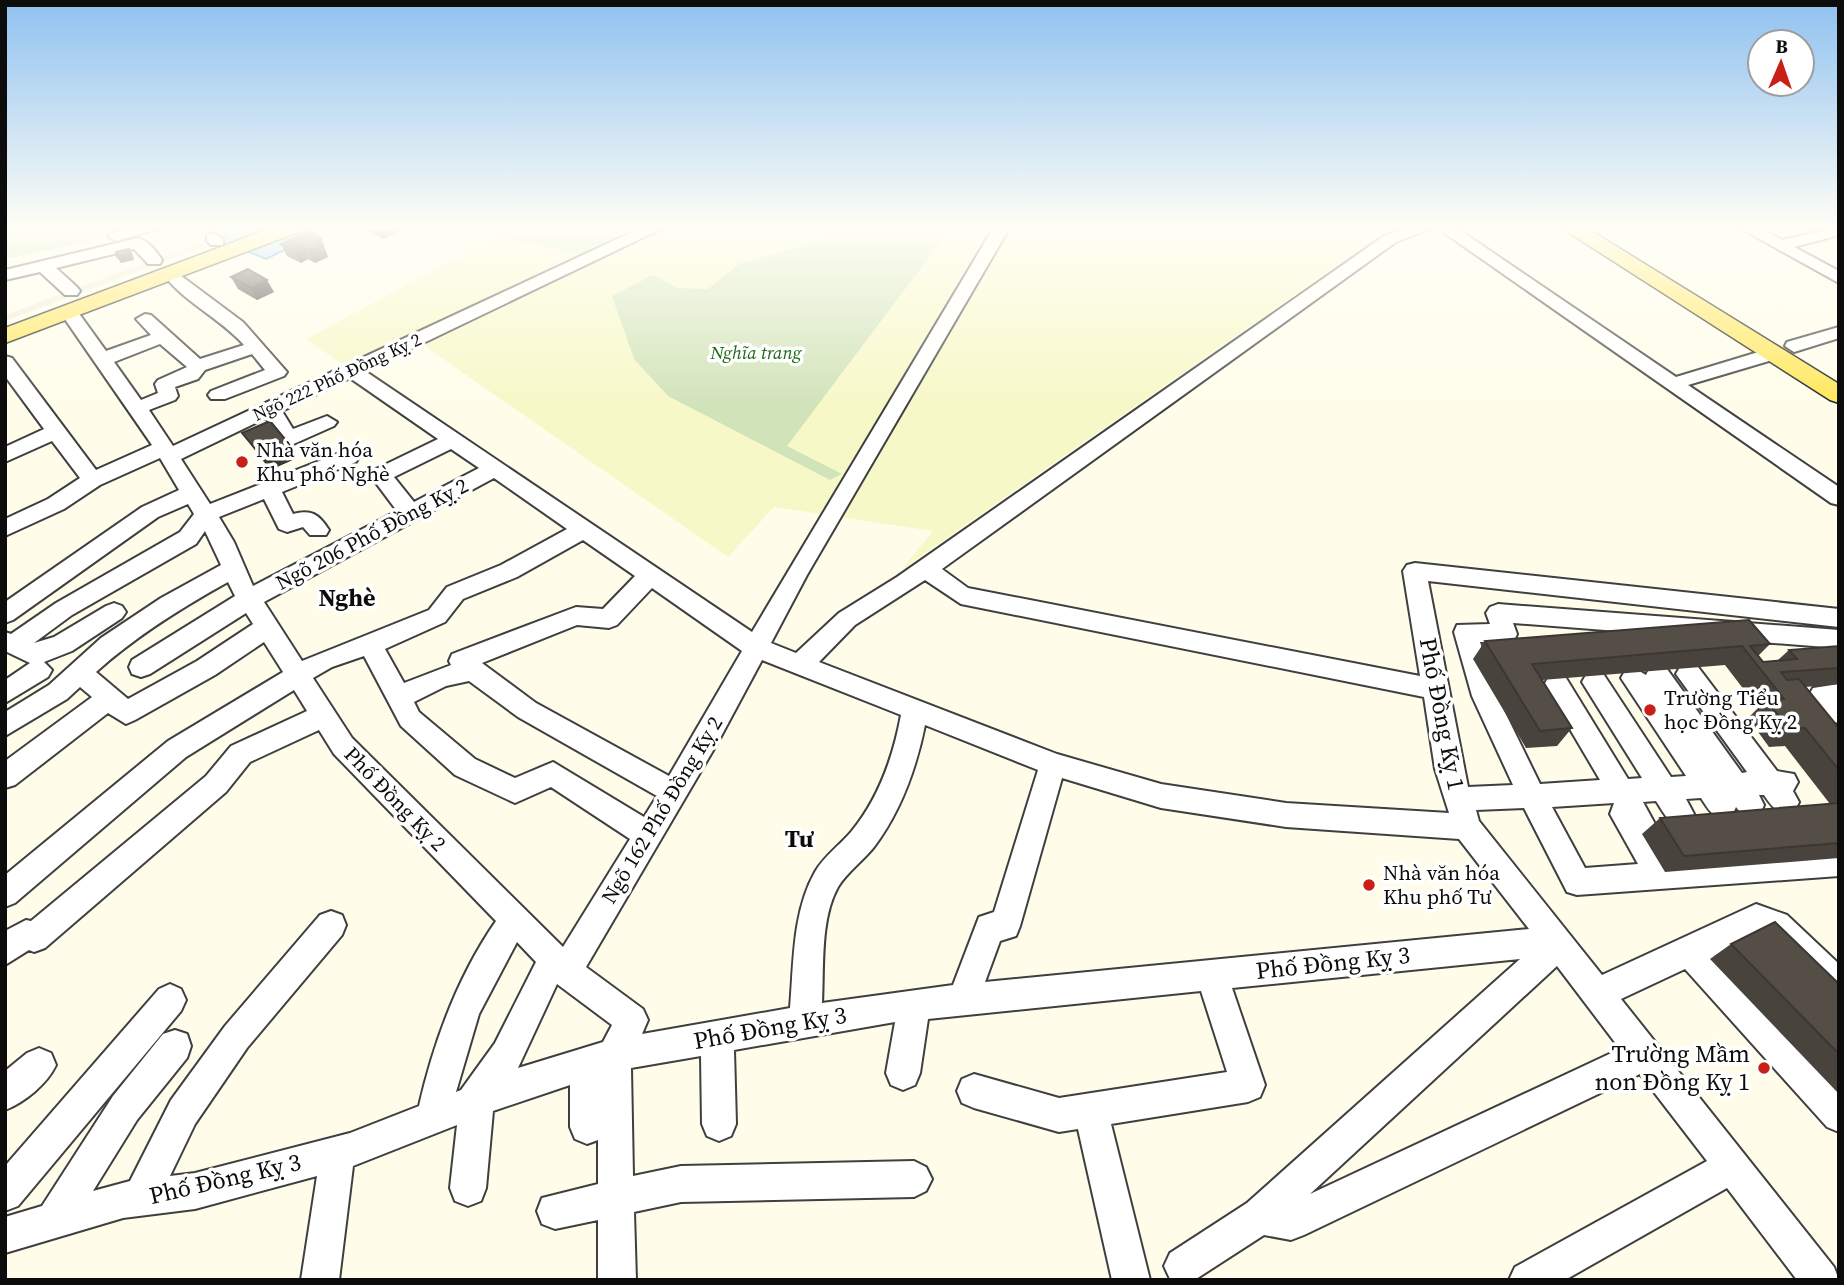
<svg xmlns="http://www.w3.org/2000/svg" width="1844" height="1285" viewBox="0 0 1844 1285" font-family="'Source Serif 4',serif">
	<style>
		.farmland { fill: #f7f8c7 }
		.green { fill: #caedb0 }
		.cemetery { fill: #d1e3b9 }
		.plaza { fill: #efecd9 }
		.water { fill: #a9d5fc; stroke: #2882db; stroke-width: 2 }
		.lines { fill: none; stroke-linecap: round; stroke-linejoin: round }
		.minor-casing { stroke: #3f3f3f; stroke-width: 4 }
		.major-casing { stroke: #1d1d1d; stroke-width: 3 }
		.minor { fill: #fff; fill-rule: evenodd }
		.major { fill: #ffe75a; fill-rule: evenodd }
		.wall { fill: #49433d }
		.shaded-wall { fill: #3c3732 }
		.building { fill: #554e47; stroke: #3c3732; stroke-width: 2 }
		.poi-dot { fill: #c91f16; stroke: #fff; stroke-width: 2.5 }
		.labels { text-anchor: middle; stroke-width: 7; stroke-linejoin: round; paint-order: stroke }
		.far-park-label { font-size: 18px; font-style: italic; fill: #1f6916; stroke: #fff }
		.far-street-label { font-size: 18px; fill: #0c0c0c; stroke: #fff }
		.poi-label { font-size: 21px; fill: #0c0c0c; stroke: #fff; text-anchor: start }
		.street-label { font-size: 21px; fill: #0c0c0c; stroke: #fff }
		.quarter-label { font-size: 24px; font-weight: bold; fill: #0c0c0c; stroke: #fff }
		.near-street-label { font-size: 24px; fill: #0c0c0c; stroke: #fff }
		.near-poi-label { font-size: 24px; fill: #0c0c0c; stroke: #fff; text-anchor: end }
	</style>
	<rect width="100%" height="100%" fill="#fffdea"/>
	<!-- farmland -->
	<polygon class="farmland" points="657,227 1399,227 1347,258 901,570 933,531 774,507 728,557 416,340 351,370 306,339 497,237 593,257"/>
	<!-- green -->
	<polygon class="green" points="451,227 657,227 593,257"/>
	<!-- cemetery -->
	<g class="cemetery">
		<polygon points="5,227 155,227 5,259"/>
		<polygon points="831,227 951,228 787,446 842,474 830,480 668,396 634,359 612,296 653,275 677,288 708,289 739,264 832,237"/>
	</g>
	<!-- plaza -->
	<polygon class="plaza" points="202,227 285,227 226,250 217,242 5,321 5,315 213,238"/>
	<!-- water -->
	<g class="water">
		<polygon points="206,227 275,227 224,246"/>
		<polygon points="303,228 317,234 266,259 245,250"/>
	</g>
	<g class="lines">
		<defs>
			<g id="minor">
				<polygon points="132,227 163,227 116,241 108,236 110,233"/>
				<path d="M643,227h22l-300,144 387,261 242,-405h16l-203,348 -36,68 25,10 43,-40 58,-36 487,-341 25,-9h26l-39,15 -454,327 26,19 452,88 -17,-105 4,-6 8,-2 424,46v18l-411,-46 40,206 45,-2 -41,-89 -18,-64 3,-7 33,-1 -4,-11 4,-6 8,-3 341,26v18l-326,-25 4,11 -3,7 -34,1 17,54 43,88 60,-4 -56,-95 4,-7 9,-3 9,3 62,101 14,-1 -60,-96 4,-7 9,-3 9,3 67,102 15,-1 -65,-98 4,-7 9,-3 12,7 3,-6 9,-3 9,3 75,104 5,-1 -71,-98 4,-7 9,-3 9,3 79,104 17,3 4,8 -5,9 6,11 -4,8c-17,6 -22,-2 -31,-15h-5l5,10 -4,9c-11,3 -17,3 -24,-7l-4,9c-17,6 -22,-4 -31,-18l-15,1 8,15 -4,9c-19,7 -24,-7 -34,-22l-13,1 12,22 -5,9 18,29 171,-12v26l-262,19 -10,-3 -43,-84 -48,2 3,11 123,154 154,-71 31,11 52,49v37l-11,-4 -62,-61 -8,-3 -44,23 125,134v42l-12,-5 -142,-158 -64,30 213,268 5,13h-42l-70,-92 -162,92h-56l6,-13 192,-106 -67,-87 -336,161 -13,5 -27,-5 -68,44h-26l-6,-13 6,-13 77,-50 273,-244 -288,29 33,97 -5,12 -12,5 -137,22 39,156h-38l-34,-151 -19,3 -85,-24 -12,-5 -5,-12 5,-12 12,-5 85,24 168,-26 -26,-81 -273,28 -8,54 -5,12 -12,5 -12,-5 -5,-12 9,-51 -161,28 2,74 -5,12 -12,5 -12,-5 -5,-12 -1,-68 -70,12 2,108 48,-10 233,-5 12,6 6,12 -6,12 -12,6 -233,5 -47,10 2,68h-38v-60l-43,9 -13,-5 -5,-13 5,-13 56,-14v-44l-11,4 -12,-5 -5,-12v-42l-77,26 -7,77 -5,13 -13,5 -13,-5 -5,-13 7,-63 -104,41 -14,114h-38l16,-104 -122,33 -72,9 -118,35v-36l37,-11 71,-110 50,-62 12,-4 12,4 4,12 -4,12 -50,62 -44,71 37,-10 41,-81 54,-74 95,-111 11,-4 11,4 4,10 -4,10 -95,113 -52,76 -25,52 25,-3 155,-40 69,-27c15,-65 39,-130 77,-185l-162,-167 -15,-24 -69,32 -24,30 -181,156 -11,4 -5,-2 -24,15v-34l21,-11 5,1 175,-145 25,-30 76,-35 -13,-21 -108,67 -171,146 -10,4v-32l163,-134 115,-69 -19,-30 -49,33 -80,45 -9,4 -18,-11 -93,72 -10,3v-27l87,-64 -12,-10 -13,12 -62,37v-24l44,-27 52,-47 60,-40 60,-33 -16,-34 -9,13 -124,71 -38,28 20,-6 52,-31 8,-3 8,3 4,6 -4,6 -50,33 -28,11 8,8 -4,7 -43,26v-23l25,-17 -25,-12v-19l6,2 45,-31 124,-71 14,-18 -6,-10 -30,13 -145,103 -8,3v-21l137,-95 37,-17 -19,-32 -60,27 -36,24 -59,27v-17l43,-20 32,-21 -28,-37 -47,21v-15l39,-18 -39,-53v-20l7,2 84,112 56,-25 -92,-133 3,-4h12l31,43 45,-16 -15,-16 9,-5 6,1 49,44 44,-14c-24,-27 -59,-42 -81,-71l9,-5 71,53 44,50 -3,4 -59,23h-14l-3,-4 3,-4 54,-21 -13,-16 -47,16 -7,9 -23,8 3,9 -3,4 -26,10 24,36zM160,344l27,23 -29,13 -3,4 3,9 -17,7 -27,-38zM350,378l88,61 -64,31 -4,5 27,36 -144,75 -19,-44 -15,-25 45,-18 15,30 8,3 16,-5 7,8h16l3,-5c-10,-16 -18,-21 -36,-16l-11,-22 74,-30 3,-5 -10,-7 -7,2 -132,52 -29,-45 85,-41 16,26 7,2 45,-20 3,-4 -10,-6 -34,13 -11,-18zM451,449l28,19 -65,34 -20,-25zM494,478l73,51 -66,36 -54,22 -18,23 -127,51 -38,-59zM583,540l52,36 -32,33 -27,-2 -8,3 -116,44 -3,7 2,4 -47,18 -19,-34 60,-27 18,-23 54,-22zM925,580l36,24 463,93 11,72 14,44 -163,-10 -125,-19 -104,-30 -238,-92 36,-37zM228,582l7,14 -103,64 -3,7 3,7 9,3 9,-3 96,-61 7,11 -56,37 -69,38 -32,-27c40,-36 85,-64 132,-90zM652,588l90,63 -73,125 -133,-73 -54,-40 95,-38 32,3 8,-3zM364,656l37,70 54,49 60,28 36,-16 79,52 -67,108 -211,-209 -39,-60 19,-11zM762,660l139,55c-8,43 -22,83 -50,117 -12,14 -27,24 -36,40 -23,41 -21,91 -25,136l-148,26 6,-14 -5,-11 -57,-42 132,-225zM469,681l49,36 139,79 -13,21 -91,-55 -38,16 -40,-19 -56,-47 -5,-10 32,-16zM925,725l113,45 -44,142 -15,5 -26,68 -131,18c2,-36 -2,-84 16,-116 9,-15 25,-26 36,-40 27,-36 42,-78 51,-122zM1062,778l99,30 125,19 173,12 70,90 -544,53 15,-41 16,-5 4,-10zM1614,803l-4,11 28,50 -53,4 -33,-61zM517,942l19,20 -41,81 -34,47 -5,2 23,-78zM1557,966l63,83 -310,145zM557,984l55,41 -9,17 -85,26z"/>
				<polygon points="1436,227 1455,227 1676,377 1765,350 1779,350 1781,354 1779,358 1688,385 1839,487 1839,505 1831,503"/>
				<polygon points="1738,227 1759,227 1782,240 1839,227 1839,235 1794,247 1839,271 1839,283"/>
				<polygon points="213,233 223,239 223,245 211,245 207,241 207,235"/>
				<path d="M138,238c10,3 19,14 24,22l-2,4h-12l-14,-15 -78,19 21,19 3,4 -3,4h-12l-25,-23 -35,8v-10z"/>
				<polygon points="1839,327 1839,338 1794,352 1785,346 1787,342"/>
				<path d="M1839,684v39c-14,-2 -23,-15 -30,-28l4,-7z"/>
				<polygon points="170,984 181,989 186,1000 181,1011 18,1206 5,1211 5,1166 159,989"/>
				<path d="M39,1048l12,5 5,12c-9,19 -31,37 -51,45v-39l22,-18z"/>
			</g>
			<g id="major">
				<polygon points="274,227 304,227 301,231 5,343 5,328"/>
				<polygon points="1560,227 1585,227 1839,384 1839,403 1830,400"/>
			</g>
		</defs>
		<!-- minor casing -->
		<use href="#minor" class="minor-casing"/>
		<!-- major casing -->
		<use href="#major" class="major-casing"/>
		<!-- minor -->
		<use href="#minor" class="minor"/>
		<!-- major -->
		<use href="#major" class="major"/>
	</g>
	<!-- wall -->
	<g class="wall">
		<polygon points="359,227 401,227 401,230 383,239"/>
		<polygon points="321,238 328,257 315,263 308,259 301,263 287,256 281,244"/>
		<polygon points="231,277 274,292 257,300 238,289"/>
		<polygon points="242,433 290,445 297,458 270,470 251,445"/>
		<polygon points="1485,641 1770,644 1758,656 1763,662 1777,661 1789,650 1839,646 1839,684 1805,687 1839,728 1839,858 1665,872 1642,834 1660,818 1830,804 1785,746 1769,747 1748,718 1758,708 1725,665 1542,680 1572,728 1557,746 1526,748 1473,659"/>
		<polygon points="1731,944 1839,984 1839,1094 1710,959"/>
	</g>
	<!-- shaded-wall -->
	<g class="shaded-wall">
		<polygon points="378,227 401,227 401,230 383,239"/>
		<polygon points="321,238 328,257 315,263 309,251 315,241"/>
		<polygon points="302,247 308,259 301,263 295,251"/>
		<polygon points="129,249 133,255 134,260 121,263 117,257"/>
		<polygon points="267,280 274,292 257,300 251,288"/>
		<polygon points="290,445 297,458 270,470 262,457"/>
	</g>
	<!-- building -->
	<g class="building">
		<polygon points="307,232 321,238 315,241 322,245 309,251 302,247 295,251 281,244"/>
		<polygon points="129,249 130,254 117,257 116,252"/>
		<polygon points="248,269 267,280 251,288 231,277"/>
		<polygon points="270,421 290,445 262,457 242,433"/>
		<polygon points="1749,620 1770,644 1750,646 1763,662 1797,659 1789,650 1839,646 1839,668 1781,672 1787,680 1799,679 1839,728 1839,770 1805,728 1789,729 1766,700 1784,699 1742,646 1532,664 1572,728 1540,731 1485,641"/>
		<polygon points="1839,803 1839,843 1684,856 1660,818"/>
		<polygon points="1775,922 1839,984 1839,1054 1731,944"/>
	</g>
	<!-- sky -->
	<linearGradient id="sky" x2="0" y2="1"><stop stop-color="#8fc1f0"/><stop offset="0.56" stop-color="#fffef6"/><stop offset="1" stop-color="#fffef6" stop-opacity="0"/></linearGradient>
	<rect width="1844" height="407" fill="url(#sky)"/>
	<!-- markers -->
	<g class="poi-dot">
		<circle cx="242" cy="462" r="7"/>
		<circle cx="1650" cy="710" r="7"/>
		<circle cx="1369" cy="885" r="7"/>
		<circle cx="1764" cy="1068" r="7"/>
	</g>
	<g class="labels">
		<!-- far-park labels -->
		<g class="far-park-label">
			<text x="756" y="359">Nghĩa trang</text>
		</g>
		<!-- far-street labels -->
		<g class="far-street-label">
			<text transform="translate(337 377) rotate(-25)" y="6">Ngõ 222 Phố Đồng Kỵ 2</text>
		</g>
		<!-- poi labels -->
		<g class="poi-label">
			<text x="256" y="457">Nhà văn hóa<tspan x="256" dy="24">Khu phố Nghè</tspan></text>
			<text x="1664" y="705">Trường Tiểu<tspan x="1664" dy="24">học Đồng Kỵ 2</tspan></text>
			<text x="1383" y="880">Nhà văn hóa<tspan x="1383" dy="24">Khu phố Tư</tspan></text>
		</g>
		<!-- street labels -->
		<g class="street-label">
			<text transform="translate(372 534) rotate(-28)" y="7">Ngõ 206 Phố Đồng Kỵ 2</text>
			<text transform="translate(395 799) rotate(46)" y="7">Phố Đồng Kỵ 2</text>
			<text transform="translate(662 810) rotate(-59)" y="7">Ngõ 162 Phố Đồng Kỵ 2</text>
		</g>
		<!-- quarter labels -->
		<g class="quarter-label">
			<text x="347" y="606">Nghè</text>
			<text x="799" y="847">Tư</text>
		</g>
		<!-- near-street labels -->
		<g class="near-street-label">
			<text transform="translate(1442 714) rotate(79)" y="8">Phố Đồng Kỵ 1</text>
			<text transform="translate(1333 963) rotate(-6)" y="8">Phố Đồng Kỵ 3</text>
			<text transform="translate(770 1028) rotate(-10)" y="8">Phố Đồng Kỵ 3</text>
			<text transform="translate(225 1179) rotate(-13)" y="8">Phố Đồng Kỵ 3</text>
		</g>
		<!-- near-poi labels -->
		<g class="near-poi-label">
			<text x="1750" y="1062">Trường Mầm<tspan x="1750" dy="28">non Đồng Kỵ 1</tspan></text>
		</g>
	</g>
	<!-- border -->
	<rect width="1844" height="1285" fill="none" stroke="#0c0c0c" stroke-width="14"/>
	<!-- north arrow -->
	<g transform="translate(1781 63) rotate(2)"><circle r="33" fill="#ffffff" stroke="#9e9e9e" stroke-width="2"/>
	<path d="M0-5L12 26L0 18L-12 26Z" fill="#c91f16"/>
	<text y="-10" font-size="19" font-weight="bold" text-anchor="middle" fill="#0c0c0c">B</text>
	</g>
</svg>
